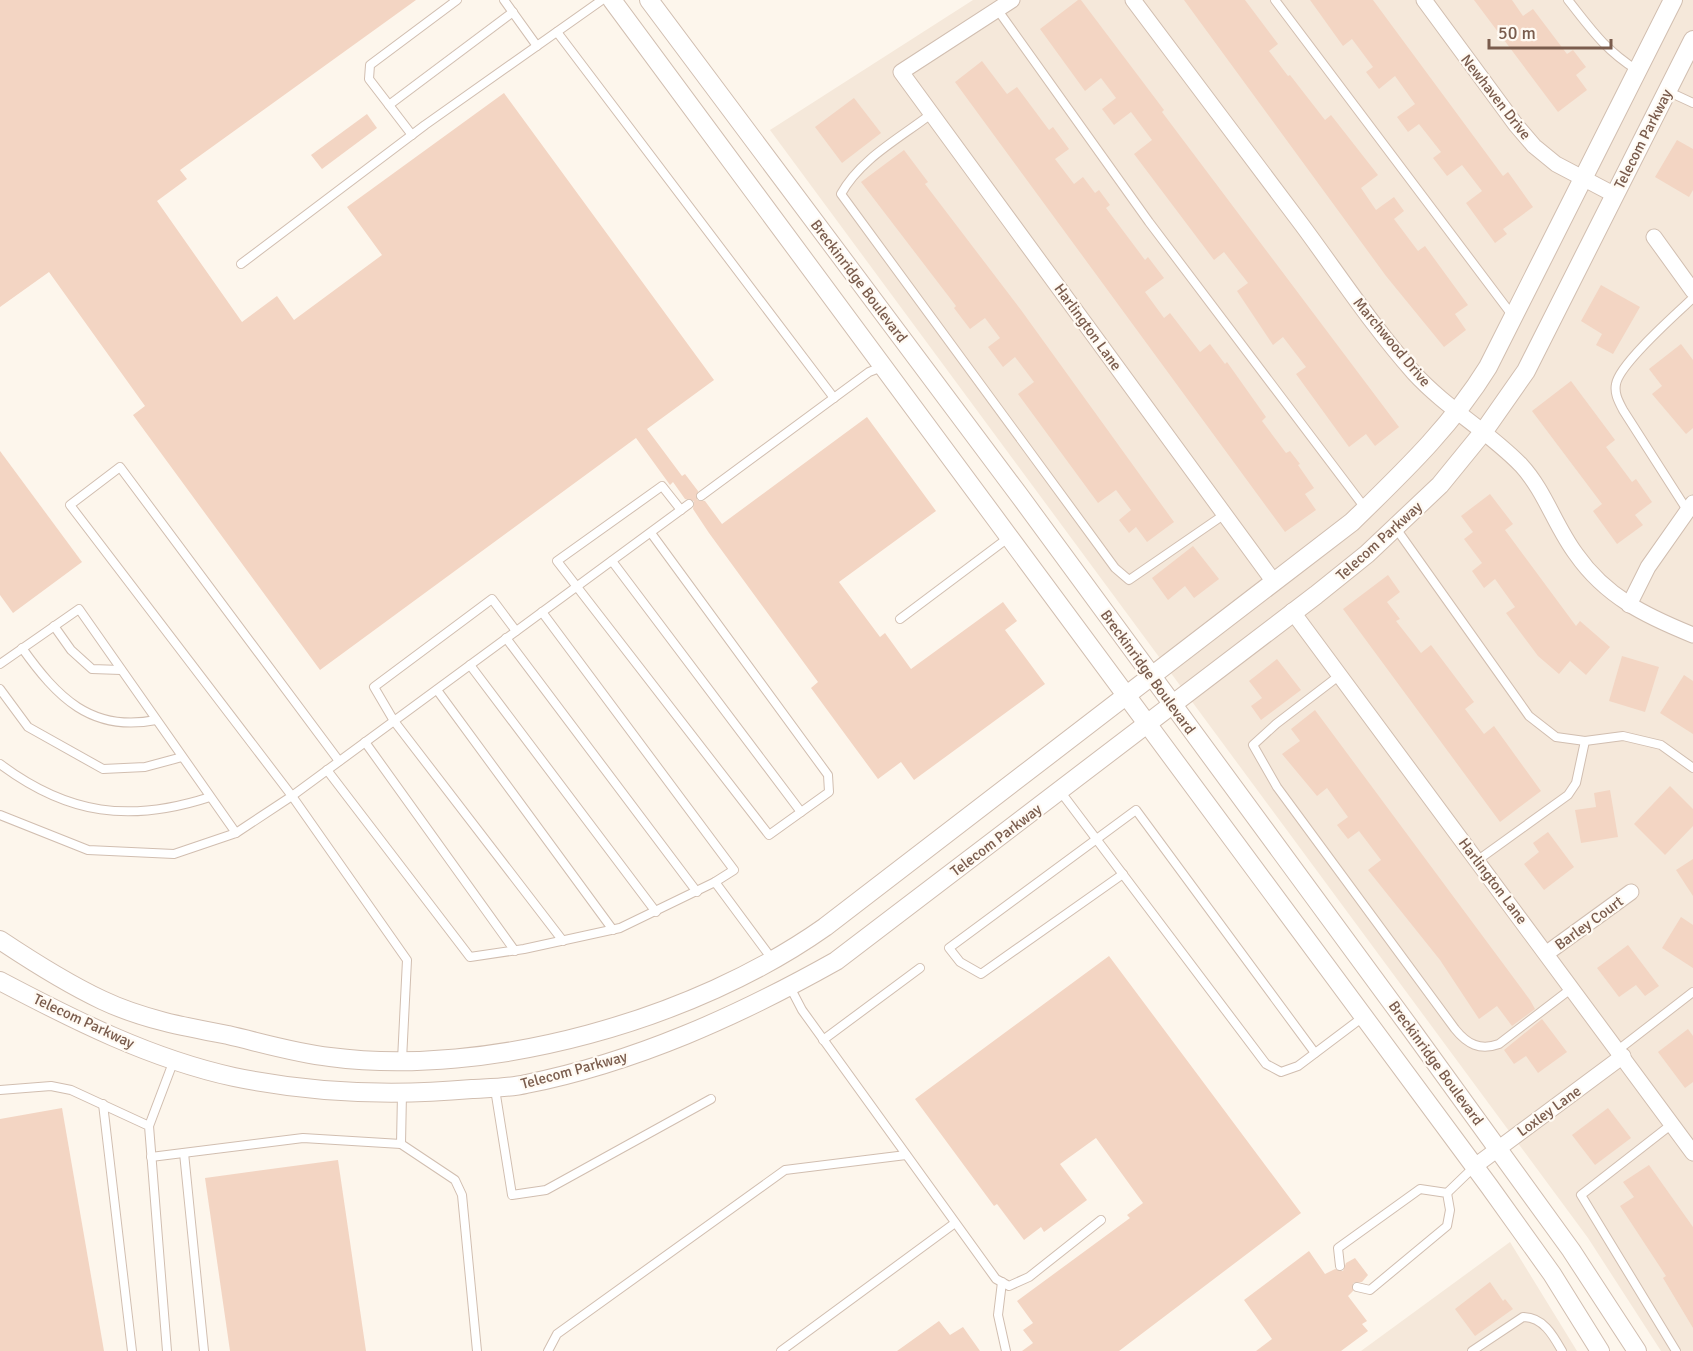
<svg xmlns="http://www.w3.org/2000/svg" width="1693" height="1351" viewBox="0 0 1693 1351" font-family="Signika,sans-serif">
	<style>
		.residential { fill: #f5e8da }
		.building { fill: #f3d5c3 }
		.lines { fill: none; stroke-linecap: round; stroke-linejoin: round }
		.service-casing { stroke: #d1beb0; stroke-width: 10 }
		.minor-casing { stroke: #d1beb0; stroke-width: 17 }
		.tertiary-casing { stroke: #d1beb0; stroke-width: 20 }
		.service { stroke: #fff; stroke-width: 8 }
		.minor { stroke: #fff; stroke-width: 15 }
		.tertiary { stroke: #fff; stroke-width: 18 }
		.labels { text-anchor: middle; stroke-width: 4.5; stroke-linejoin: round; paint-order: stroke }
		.street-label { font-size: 15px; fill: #7a5c4d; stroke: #fffaf3 }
	</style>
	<rect width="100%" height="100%" fill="#fdf6ec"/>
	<!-- residential -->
	<g class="residential">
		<polygon points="973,0 1693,0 1693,1351 1661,1351 1588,1238 770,130"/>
		<polygon points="1510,1242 1577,1351 1361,1351"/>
	</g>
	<!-- building -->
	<g class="building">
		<polygon points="0,0 416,0 180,170 187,179 157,201 242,322 277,296 294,320 382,255 347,207 504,93 714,380 647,429 682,476 685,474 698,491 697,500 705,501 722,524 867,417 936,511 839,582 880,637 885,633 911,669 1003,602 1017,621 1005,630 1045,684 914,780 901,762 878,779 811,688 818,682 709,533 693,509 694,501 685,499 673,482 670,485 636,438 320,670 133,415 145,406 49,272 0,307"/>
		<polygon points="1078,0 1081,0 1164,110 1162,112 1399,427 1375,446 1366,434 1349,447 1296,374 1306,367 1283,337 1273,345 1237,291 1248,283 1224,252 1214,260 1134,154 1152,140 1131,112 1114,125 1102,109 1116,98 1101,78 1085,91 1040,29"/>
		<polygon points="1184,0 1245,0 1278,44 1269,51 1288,76 1290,75 1325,120 1331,115 1378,175 1361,188 1376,210 1394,197 1404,211 1394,219 1418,251 1425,246 1468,305 1455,314 1466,330 1444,347 1386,276"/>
		<polygon points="1310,0 1373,0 1503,176 1508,172 1533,207 1503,229 1507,234 1495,243 1466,203 1482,191 1462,165 1447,176 1433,158 1441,152 1419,124 1408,132 1397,117 1415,104 1395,76 1379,89 1366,72 1373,67 1352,39 1343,46"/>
		<polygon points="1474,0 1512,0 1523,16 1533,9 1567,54 1573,50 1586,67 1576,75 1587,90 1558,112"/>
		<polygon points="982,61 1007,94 1017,87 1049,130 1053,127 1069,149 1055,159 1074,184 1083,177 1095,193 1099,190 1110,205 1106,208 1145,260 1148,257 1164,278 1145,292 1164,318 1170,313 1200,352 1210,344 1225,364 1227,362 1266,417 1262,421 1286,453 1290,451 1300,464 1298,465 1314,488 1305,494 1316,510 1285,532 955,82"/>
		<polygon points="854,98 881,133 842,163 815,127"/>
		<polygon points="367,114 377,128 322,169 311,155"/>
		<polygon points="1677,140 1693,149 1693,190 1689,197 1655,177"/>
		<polygon points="904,150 928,182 925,184 1021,310 1174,522 1147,542 1136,527 1129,533 1119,520 1131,510 1116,490 1098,503 1018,394 1034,382 1015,357 1003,367 988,347 1000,338 985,318 970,329 954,308 956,306 861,182"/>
		<polygon points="1601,285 1640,307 1613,354 1596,345 1602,334 1581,321"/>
		<polygon points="1681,344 1693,360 1693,428 1686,434 1652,394 1662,386 1649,369"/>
		<polygon points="1571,381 1615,440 1606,447 1632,482 1636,479 1652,502 1635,515 1643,525 1617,544 1593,511 1602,504 1532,411"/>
		<polygon points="0,451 82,562 13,613 0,595"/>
		<polygon points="1490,494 1513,524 1505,530 1576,626 1580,621 1610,647 1586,675 1570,661 1559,674 1538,656 1506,613 1515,607 1495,579 1484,588 1472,571 1482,563 1464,539 1473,532 1461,516"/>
		<polygon points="1193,546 1219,579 1194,598 1185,586 1168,600 1152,578"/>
		<polygon points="1388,575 1400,592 1387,602 1400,619 1396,621 1421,653 1431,645 1474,702 1465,709 1484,734 1494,726 1541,791 1500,822 1343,609"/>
		<polygon points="1622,656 1659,667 1645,712 1609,701"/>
		<polygon points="1277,659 1301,690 1261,720 1251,706 1262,698 1249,681"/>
		<polygon points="1684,675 1693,681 1693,734 1660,713"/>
		<polygon points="1315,710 1530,1000 1535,1009 1512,1026 1497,1006 1479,1019 1440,960 1368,870 1381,860 1359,831 1348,839 1337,825 1348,817 1327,788 1317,796 1282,754 1300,741 1291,729"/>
		<polygon points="1670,786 1693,809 1693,826 1665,855 1634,824"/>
		<polygon points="1610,790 1618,837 1581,843 1575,810 1596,807 1594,793"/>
		<polygon points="1548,832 1574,867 1544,890 1524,864 1539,852 1533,843"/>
		<polygon points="1693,859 1693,896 1676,870"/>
		<polygon points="1681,917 1693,925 1693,968 1662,948"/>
		<polygon points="1628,945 1659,986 1645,996 1636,985 1619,997 1597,968"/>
		<polygon points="1109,956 1301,1213 1119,1351 1022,1351 1033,1343 1023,1330 1033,1323 1017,1301 1130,1218 1127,1215 1143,1203 1096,1138 1060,1164 1087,1200 1044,1232 1041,1227 1024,1240 997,1204 994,1206 915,1099"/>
		<polygon points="1542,1019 1567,1052 1538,1073 1526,1056 1514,1064 1504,1050"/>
		<polygon points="1688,1029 1693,1036 1693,1082 1685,1088 1658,1052"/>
		<polygon points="62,1108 104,1351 0,1351 0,1119"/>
		<polygon points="1608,1108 1631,1138 1595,1165 1572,1135"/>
		<polygon points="338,1160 366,1351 230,1351 205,1178"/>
		<polygon points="1649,1165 1693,1227 1693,1328 1663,1278 1666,1276 1620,1206 1634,1197 1623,1182"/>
		<polygon points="1309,1251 1325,1274 1335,1269 1343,1271 1346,1263 1355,1258 1368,1275 1362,1282 1353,1283 1353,1291 1348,1296 1367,1321 1362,1324 1368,1331 1341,1351 1256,1351 1272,1339 1244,1300"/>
		<polygon points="1490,1282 1503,1301 1505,1299 1513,1309 1475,1336 1455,1309"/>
		<polygon points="939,1321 950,1335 963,1327 980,1351 897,1351"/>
	</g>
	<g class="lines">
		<defs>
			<g id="service">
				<polyline points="504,0 537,46"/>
				<polyline points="1275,0 1512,315"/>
				<path d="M1568,0c23,29 37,50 69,70"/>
				<polyline points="997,9 1149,222 1365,508"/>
				<polyline points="557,32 834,398"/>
				<polyline points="1667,91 1693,103"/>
				<polyline points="389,105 513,12"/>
				<path d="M931,114c-31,24 -71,45 -90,80l274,374 14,12 96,-66"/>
				<polyline points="412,135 369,79 370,65 457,0"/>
				<polyline points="241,264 425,125 602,0"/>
				<polyline points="701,496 869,372 882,367"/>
				<path d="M1687,510l-64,-100c-4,-8 -9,-16 -7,-26 3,-20 60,-70 77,-86"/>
				<polyline points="1395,527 1529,716 1556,737 1585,741 1623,736 1661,745 1693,768"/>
				<polyline points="651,533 828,775 829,792 769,835 557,561 662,486 681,510"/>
				<polyline points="612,561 801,812"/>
				<polyline points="542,612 734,870 715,882"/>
				<polyline points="900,619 1008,538"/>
				<polyline points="54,626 71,650 92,669 121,670"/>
				<polyline points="516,631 492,599 374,687 394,721 563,941"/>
				<polyline points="506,638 697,892"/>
				<path d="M22,648c35,49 69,85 134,72"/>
				<polyline points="0,664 79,609 236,833"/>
				<polyline points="470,665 656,912"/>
				<path d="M1340,675l-64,49 -23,21 24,42 178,242c12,15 25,22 44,15l73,-56"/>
				<polyline points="0,689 28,727 103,769 145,767 182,757"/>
				<polyline points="437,690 613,930"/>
				<polyline points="365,742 515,951"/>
				<path d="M0,764c68,51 130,59 210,33"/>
				<polyline points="327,770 470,957 524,949 620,928 715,882 772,959"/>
				<polyline points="1060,791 1266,1064 1281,1072 1298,1066 1363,1017"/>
				<polyline points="0,815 88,850 174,854 236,833 292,796 70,505 120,467 339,761"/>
				<polyline points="1478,860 1568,795 1576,783 1585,741"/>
				<polyline points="1123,874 981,974 960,962 949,948 1136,810 1315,1053"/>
				<polyline points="790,987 802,1010 996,1279 1009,1286 1029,1277 1101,1220"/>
				<polyline points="823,1040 920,968"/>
				<polyline points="1618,1050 1693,992"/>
				<polyline points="402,1060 407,960 292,796 689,504"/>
				<polyline points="495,1089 512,1195 546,1190 711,1099"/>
				<polyline points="0,1090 51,1086 71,1090 149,1126 167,1351"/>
				<polyline points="402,1093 401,1144 455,1180 462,1195 477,1351"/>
				<polyline points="103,1104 132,1351"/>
				<polyline points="1672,1124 1581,1195 1676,1351"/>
				<polyline points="149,1126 174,1060"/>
				<polyline points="184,1153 204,1351"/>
				<polyline points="151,1157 303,1138 401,1144"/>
				<polyline points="1447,1193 1474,1167"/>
				<polyline points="1340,1266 1338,1248 1420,1189 1447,1193 1450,1210 1447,1226 1370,1290 1357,1287"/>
				<polyline points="1002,1282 998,1315 1006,1351"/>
				<polyline points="548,1351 557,1334 785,1170 906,1155"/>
				<polyline points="781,1351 955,1223"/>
				<path d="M1472,1351l51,-34c20,0 30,18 39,34"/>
			</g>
			<g id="minor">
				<polyline points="1012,0 901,72 1274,582"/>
				<path d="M1133,0c56,75 113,150 169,225 37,50 71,102 112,148 32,35 74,58 107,92 24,26 34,61 55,89 30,43 70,62 117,81"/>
				<polyline points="1424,0 1516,125 1534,146 1556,164 1615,195"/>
				<polyline points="1654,237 1693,291"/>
				<polyline points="1629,605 1648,567 1693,503"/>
				<polyline points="1292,611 1693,1153"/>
				<polyline points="1547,953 1631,892"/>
				<polyline points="1475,1166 1623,1056"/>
			</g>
			<g id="tertiary">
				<polyline points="612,0 1489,1186 1552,1274 1600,1351"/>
				<polyline points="649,0 1019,495 1411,1029 1571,1250 1637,1351"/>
				<path d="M0,940c33,22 66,43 102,60 40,19 83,27 126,35 34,8 67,18 102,22 159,21 365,-38 495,-130l527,-405c50,-49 99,-95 136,-155l185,-367"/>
				<path d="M0,981c74,39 151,78 234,96 77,16 159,19 238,12 18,-1 37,-1 54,-5 110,-22 212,-68 310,-123l480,-366 51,-41 73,-69 44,-54 42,-60 167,-331"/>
			</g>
		</defs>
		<!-- service casing -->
		<use href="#service" class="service-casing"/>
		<!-- minor casing -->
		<use href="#minor" class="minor-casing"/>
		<!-- tertiary casing -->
		<use href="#tertiary" class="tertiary-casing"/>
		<!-- service -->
		<use href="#service" class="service"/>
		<!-- minor -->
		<use href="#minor" class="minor"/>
		<!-- tertiary -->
		<use href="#tertiary" class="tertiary"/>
	</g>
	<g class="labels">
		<!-- street labels -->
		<g class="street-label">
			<text transform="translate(1496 97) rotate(52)" y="5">Newhaven Drive</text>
			<text transform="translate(1643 139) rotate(-63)" y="5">Telecom Parkway</text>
			<text transform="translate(859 281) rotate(53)" y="5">Breckinridge Boulevard</text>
			<text transform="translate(1088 327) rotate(54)" y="5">Harlington Lane</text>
			<text transform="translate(1392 342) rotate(50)" y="5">Marchwood Drive</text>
			<text transform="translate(1379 541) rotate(-42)" y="5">Telecom Parkway</text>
			<text transform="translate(1148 672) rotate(54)" y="5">Breckinridge Boulevard</text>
			<text transform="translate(996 840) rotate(-37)" y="5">Telecom Parkway</text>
			<text transform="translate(1493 881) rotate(53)" y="5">Harlington Lane</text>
			<text transform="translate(1589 923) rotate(-36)" y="5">Barley Court</text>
			<text transform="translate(84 1021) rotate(25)" y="5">Telecom Parkway</text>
			<text transform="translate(1436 1063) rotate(54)" y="5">Breckinridge Boulevard</text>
			<text transform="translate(574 1070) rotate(-15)" y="5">Telecom Parkway</text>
			<text transform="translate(1549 1111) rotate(-36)" y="5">Loxley Lane</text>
		</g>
	</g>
	<!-- scale -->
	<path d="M1489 39v9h122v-9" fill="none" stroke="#7a5c4d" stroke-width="3"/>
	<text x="1498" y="39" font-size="18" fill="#7a5c4d" stroke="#fffaf3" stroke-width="4.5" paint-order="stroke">50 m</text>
</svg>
